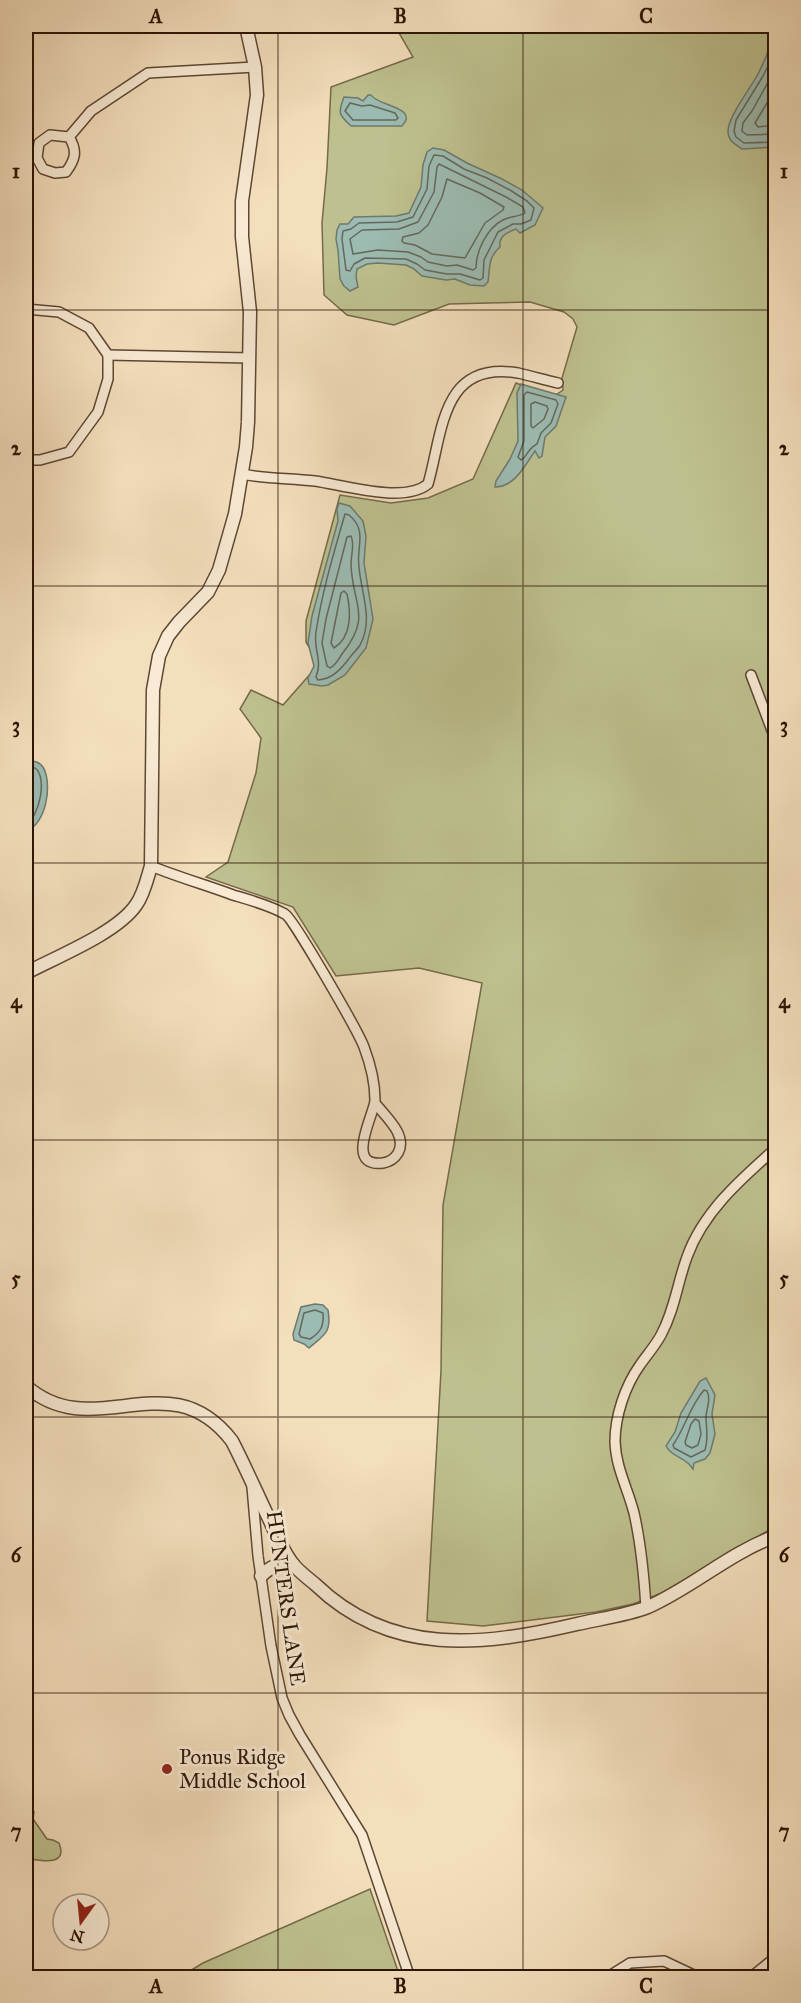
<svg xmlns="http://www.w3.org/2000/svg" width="801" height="2003" viewBox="0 0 801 2003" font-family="'IM FELL Great Primer',serif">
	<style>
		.green { fill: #bec18f; stroke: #756a4a; stroke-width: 1.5 }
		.water { fill: #9cbcb3; stroke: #6f796d; stroke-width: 1.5 }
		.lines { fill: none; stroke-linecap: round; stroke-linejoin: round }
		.shore { stroke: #64685c; stroke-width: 1.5 }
		.minor-casing { stroke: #5e4732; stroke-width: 12 }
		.tertiary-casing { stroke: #5e4732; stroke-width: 15 }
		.minor { stroke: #f8ead4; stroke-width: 9 }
		.tertiary { stroke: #f8ead4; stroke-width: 12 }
		.grid { fill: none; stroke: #2c1404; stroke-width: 1.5; stroke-opacity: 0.55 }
		.poi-dot { fill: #8f2418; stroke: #f8ead4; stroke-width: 2 }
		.labels { text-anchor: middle; stroke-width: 6; stroke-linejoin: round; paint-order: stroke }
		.street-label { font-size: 21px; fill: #2c1404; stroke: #f8ead4 }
		.poi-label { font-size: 21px; fill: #2c1404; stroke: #f8ead4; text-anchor: start }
		.neatline { fill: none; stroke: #2c1404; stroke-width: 2 }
		.grid-label { font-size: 20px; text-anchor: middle; font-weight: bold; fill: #2c1404 }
	</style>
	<rect width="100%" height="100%" fill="#f4dfbd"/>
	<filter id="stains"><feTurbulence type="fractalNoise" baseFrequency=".00333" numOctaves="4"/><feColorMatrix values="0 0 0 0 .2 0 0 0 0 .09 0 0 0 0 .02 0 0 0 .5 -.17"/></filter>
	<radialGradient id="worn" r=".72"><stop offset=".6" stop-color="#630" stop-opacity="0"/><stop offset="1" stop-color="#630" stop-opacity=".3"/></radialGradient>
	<!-- green -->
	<g class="green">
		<polygon points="395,26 775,26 775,1529 769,1530 662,1593 633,1604 596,1612 483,1626 427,1621 441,1371 443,1205 482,983 419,968 336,976 293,907 206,877 228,862 256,773 261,738 240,709 251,690 283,705 319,664 306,642 306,621 340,495 391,503 428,498 473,479 516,383 553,397 563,390 562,378 577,327 573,319 564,312 530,302 449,304 394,325 347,315 324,295 322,223 327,168 331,87 413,57"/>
		<path d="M26,1811l8,1 -1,7 14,20 6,1 6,3c10,25 -21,17 -33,15z"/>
		<polygon points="370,1889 400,1977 180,1977 203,1963"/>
	</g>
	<!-- water -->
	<g class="water">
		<path d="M775,31v116l-33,2c-7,-5 -14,-8 -14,-18 0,-14 22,-42 30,-57 7,-14 13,-28 17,-43z"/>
		<path d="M368,95h3c6,11 49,12 31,31h-51c-13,-12 -13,-13 -7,-29l14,1 5,3z"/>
		<path d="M433,148l11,2 23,13 35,16 20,11 21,18 -8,17 -15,8 -4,-4c-8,3 -18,7 -16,18 -12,10 -10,21 -12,35l-4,4 -14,-1 -15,-6 -9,1 -24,-4 -8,-7 -8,-4 -28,-2 -11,1 -10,5 -1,8 2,10 -8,4 -6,-5 -4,-7 -2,-29 -2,-11 1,-9 3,-6h8l6,-7 42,-1 13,-3 12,-26 2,-22 4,-13z"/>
		<path d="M521,384l45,13 -10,29 -11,11 -3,19 -3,2 -4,-7c-10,14 -20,36 -40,36l1,-6 14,-22 8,-18 -1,-48z"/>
		<polygon points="339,503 350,506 363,521 366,536 364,563 373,619 366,648 345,675 328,685 322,686 309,684 308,678 314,666 308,643 312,616 338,521 337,509"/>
		<path d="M26,760c6,1 13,1 17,7 10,17 3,58 -17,64z"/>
		<path d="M315,1304l8,1 5,5c4,23 -4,25 -19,38l-5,-4 -10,-4 -1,-6 8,-27z"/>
		<path d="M706,1378l9,17 -3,19 3,20 -5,19 -5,6 -11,4 -1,6c-7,-12 -22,-12 -27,-23l9,-14 6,-19 19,-32z"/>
	</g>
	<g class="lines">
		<!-- shore -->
		<g class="shore">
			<polyline points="776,50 763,76 736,120 734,131 736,137 744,143 776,142"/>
			<polyline points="776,68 752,111 743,123 742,131 747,135 776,134"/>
			<polyline points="776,88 755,123 758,127 776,125"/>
			<polygon points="350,103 362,106 370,105 395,113 398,118 396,120 353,120 345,111"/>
			<polygon points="434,155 443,156 464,169 487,178 510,190 527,201 534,208 531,220 521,224 513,224 498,232 484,260 483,278 480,280 460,274 447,274 425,270 417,264 406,259 365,258 354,264 350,271 346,270 342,239 343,231 351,229 359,223 397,222 413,217 427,189 429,166"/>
			<path d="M439,164l67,33 17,10 2,6c-6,4 -15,3 -22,7 -16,8 -27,31 -27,48l-3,2 -16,-5 -10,1 -19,-4 -7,-5 -13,-5 -30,-2 -25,4 -3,-15 12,-9 37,-1 19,-7 16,-30 3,-25z"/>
			<polygon points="447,179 480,193 504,207 503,210 485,223 465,258 432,254 415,245 404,243 402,241 403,237 419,233 428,225 442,197"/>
			<path d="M527,392l29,8 2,4 -7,19 -10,10 -4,11c-10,5 -9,12 -16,16l-3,-3 6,-16v-46z"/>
			<polygon points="535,402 547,406 548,409 544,419 533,428 531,426 531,404"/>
			<path d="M345,514l4,1c19,16 7,31 10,52 2,26 15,53 1,78 -3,5 -9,10 -12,15 -8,10 -16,19 -30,20l-2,-3c7,-17 -3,-27 0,-45 6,-40 18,-80 29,-118z"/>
			<path d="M351,536c4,9 0,18 0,28 1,41 22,51 -9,90 -4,6 -6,11 -12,14l-3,-2 -5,-23 4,-24 21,-82z"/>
			<path d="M344,591l3,3c4,18 5,43 -13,54l-3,-5 10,-50z"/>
			<path d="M26,766c1,0 8,1 9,2 13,9 4,50 -9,56"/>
			<path d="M315,1310l8,3c1,13 -2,19 -13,26l-9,-2 -2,-3 5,-21z"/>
			<path d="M704,1390l3,1c4,8 0,16 -1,25 0,13 3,20 -1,34l-14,7 -17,-9 -1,-3c12,-17 17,-39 31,-55z"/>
			<polygon points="695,1419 699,1421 701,1434 698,1445 692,1448 686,1445 685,1442 691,1424"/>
		</g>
		<defs>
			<g id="minor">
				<path d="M69,137l-19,-2 -11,8 -2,15 6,11 12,4 11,-1c9,-12 12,-21 3,-35l22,-26 57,-38 107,-6"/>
				<polyline points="26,309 59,312 89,328 108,355"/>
				<polyline points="108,355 250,358"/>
				<polyline points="26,460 40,460 69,452 98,412 108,379 108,355"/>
				<path d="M242,474c24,5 49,4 73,7 28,4 89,23 113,3 15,-52 13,-124 90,-111 13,3 27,7 40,10"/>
				<polyline points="751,675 776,741"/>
				<path d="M151,866c27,11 55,19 82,29 17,5 36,10 52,19 8,4 73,117 79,133 6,16 11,36 11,53 0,13 -32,68 8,63 6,-1 12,-5 15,-10 10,-18 -13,-37 -23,-50"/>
				<polyline points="252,1487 258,1556 271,1646 282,1698 289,1715 300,1735 362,1835 410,1978"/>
				<path d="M646,1608c-2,-33 -5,-64 -12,-95 -6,-24 -18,-45 -19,-71 0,-26 10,-56 25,-77 7,-10 15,-19 21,-30 14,-26 16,-51 26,-78 16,-45 54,-78 89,-109"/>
				<polyline points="606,1978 630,1963 664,1961 700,1978"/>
				<polyline points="750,1978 776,1957"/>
			</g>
			<g id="tertiary">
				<path d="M26,973c30,-16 91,-40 110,-68 8,-11 11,-26 15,-39l2,-176 6,-34 9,-20 11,-14 29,-30 11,-22 16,-56 11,-67 2,-25 2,-110 -8,-75v-36l15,-106 -2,-28 -9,-41"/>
				<path d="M26,1386c68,60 143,-27 206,55 14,27 26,55 39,82 6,14 13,29 21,40 7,9 16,15 24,22 75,72 167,61 261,39 22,-5 51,-9 71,-17 45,-20 81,-54 128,-71"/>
				<path d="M261,1576c10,-10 18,-13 32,-12"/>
			</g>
		</defs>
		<!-- minor casing -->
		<use href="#minor" class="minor-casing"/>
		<!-- tertiary casing -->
		<use href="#tertiary" class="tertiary-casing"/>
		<!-- minor -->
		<use href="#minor" class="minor"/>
		<!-- tertiary -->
		<use href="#tertiary" class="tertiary"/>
	</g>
	<!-- grid -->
	<path class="grid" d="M278,26v1952M523,26v1952M26,310h750M26,586h750M26,863h750M26,1140h750M26,1417h750M26,1693h750"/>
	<!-- markers -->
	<circle class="poi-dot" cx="167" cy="1769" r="6"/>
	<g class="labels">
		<!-- street labels -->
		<g class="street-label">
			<text transform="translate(286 1598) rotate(82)" y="7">HUNTERS LANE</text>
		</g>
		<!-- poi labels -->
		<g class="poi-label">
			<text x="179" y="1764">Ponus Ridge<tspan x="179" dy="24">Middle School</tspan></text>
		</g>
	</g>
	<!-- margin -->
	<rect width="801" height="2003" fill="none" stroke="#f4dfbd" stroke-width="66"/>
	<!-- north arrow -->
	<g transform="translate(81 1922) rotate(195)"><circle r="28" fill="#f8ead4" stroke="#a69481" stroke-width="1.5"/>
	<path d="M0-4.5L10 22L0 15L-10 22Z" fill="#8f2418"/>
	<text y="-9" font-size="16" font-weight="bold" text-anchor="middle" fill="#2c1404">N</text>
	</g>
	<rect x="33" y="33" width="735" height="1937" class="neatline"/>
	<g class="grid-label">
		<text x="156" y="23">A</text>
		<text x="400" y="23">B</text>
		<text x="646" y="23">C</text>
		<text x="16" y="178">1</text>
		<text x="784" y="178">1</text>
		<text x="16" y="455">2</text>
		<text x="784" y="455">2</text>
		<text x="16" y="732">3</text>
		<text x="784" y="732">3</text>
		<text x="16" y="1008">4</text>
		<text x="784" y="1008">4</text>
		<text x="16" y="1285">5</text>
		<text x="784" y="1285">5</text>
		<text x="16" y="1562">6</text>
		<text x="784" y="1562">6</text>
		<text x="16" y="1838">7</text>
		<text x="784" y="1838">7</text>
		<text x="156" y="1993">A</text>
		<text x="400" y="1993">B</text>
		<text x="646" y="1993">C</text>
	</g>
	<rect width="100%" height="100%" filter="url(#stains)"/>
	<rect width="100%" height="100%" fill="url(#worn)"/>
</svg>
